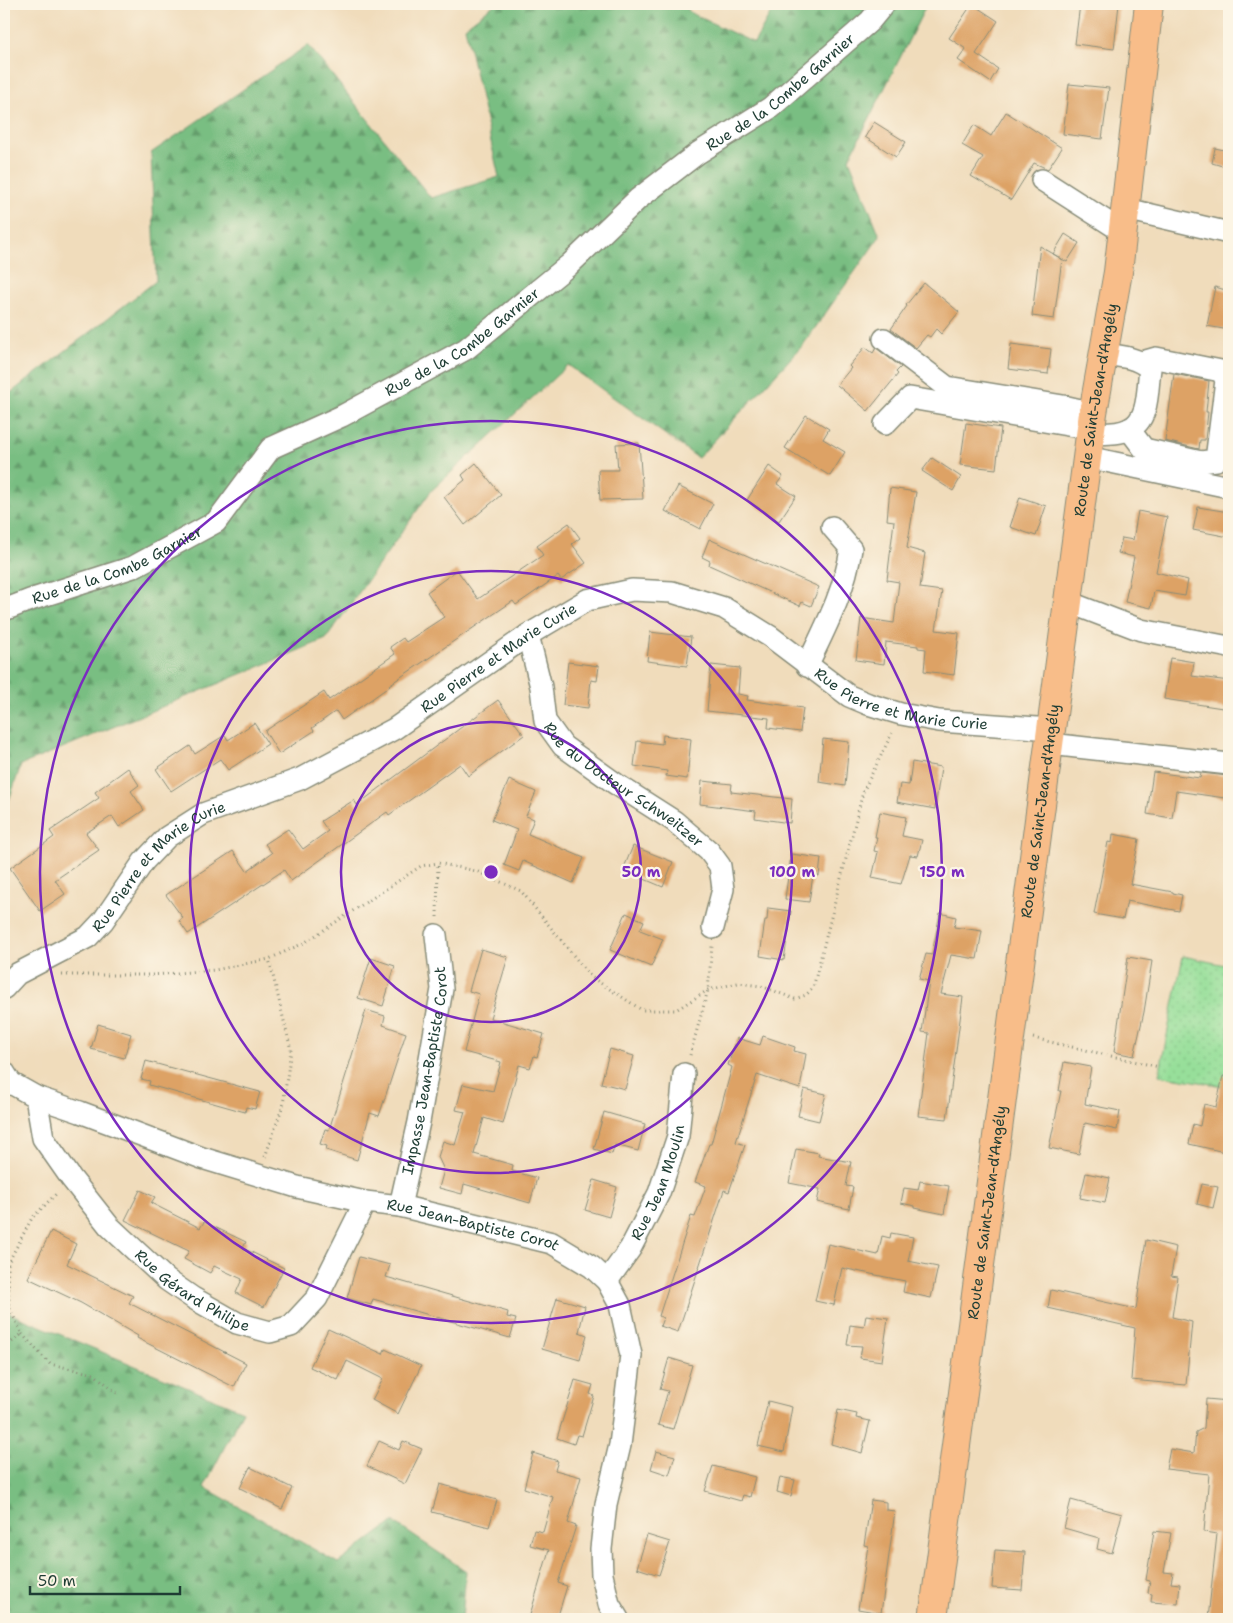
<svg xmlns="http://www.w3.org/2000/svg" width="1233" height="1623" viewBox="0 0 1233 1623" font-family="'Shantell Sans',sans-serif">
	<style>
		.grass { fill: url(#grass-dots); stroke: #5b8e67 }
		.forest { fill: url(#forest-firs); stroke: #4c7e5b }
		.building { fill: #dda265 }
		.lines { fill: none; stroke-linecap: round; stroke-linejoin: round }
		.minor-casing { stroke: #888c78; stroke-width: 24 }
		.major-casing { stroke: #888c78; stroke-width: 30 }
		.path { stroke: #888c78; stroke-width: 3; stroke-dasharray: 1 4; stroke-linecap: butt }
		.minor { stroke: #fff; stroke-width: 21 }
		.major { stroke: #f8bd89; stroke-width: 28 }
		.ring { fill: none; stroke: #7b2cbf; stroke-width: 2.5 }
		.labels { text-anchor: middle; stroke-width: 4.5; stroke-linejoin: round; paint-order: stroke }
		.street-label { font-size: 15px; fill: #1f3d34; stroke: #fcf5e5 }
		.centre { fill: #7b2cbf; stroke: #fcf5e5; stroke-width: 2.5 }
		.ring-label { font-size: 15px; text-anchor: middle; font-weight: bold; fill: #7b2cbf; stroke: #fcf5e5; stroke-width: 4.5; stroke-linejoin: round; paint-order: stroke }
	</style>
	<defs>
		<pattern id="grass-dots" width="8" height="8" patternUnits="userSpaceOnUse" patternTransform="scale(1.25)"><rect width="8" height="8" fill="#97df9a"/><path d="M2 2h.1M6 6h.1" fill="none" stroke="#82c085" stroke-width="1.8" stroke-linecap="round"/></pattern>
		<pattern id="forest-firs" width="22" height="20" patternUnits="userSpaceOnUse" patternTransform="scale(1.25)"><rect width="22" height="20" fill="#79be82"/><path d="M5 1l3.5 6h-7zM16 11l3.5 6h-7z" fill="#639c6b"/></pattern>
	</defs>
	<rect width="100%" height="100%" fill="#fcf5e5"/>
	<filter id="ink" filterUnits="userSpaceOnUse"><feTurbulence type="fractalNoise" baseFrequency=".02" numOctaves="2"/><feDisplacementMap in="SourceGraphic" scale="10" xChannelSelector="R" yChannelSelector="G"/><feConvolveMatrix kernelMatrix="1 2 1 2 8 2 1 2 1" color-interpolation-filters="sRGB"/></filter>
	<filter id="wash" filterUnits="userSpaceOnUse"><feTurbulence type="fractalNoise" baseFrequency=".0096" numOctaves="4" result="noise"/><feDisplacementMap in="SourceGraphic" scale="20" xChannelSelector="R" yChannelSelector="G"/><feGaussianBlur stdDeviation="1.12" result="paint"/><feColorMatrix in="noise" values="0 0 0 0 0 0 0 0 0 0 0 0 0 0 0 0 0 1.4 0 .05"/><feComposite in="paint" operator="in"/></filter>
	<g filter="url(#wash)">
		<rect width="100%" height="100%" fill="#f0dcbb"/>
		<!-- grass -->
		<polygon class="grass" points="1183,956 1229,966 1229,1087 1159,1075"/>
		<!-- forest -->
		<g class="forest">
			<polygon points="495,4 683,4 691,13 754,43 776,4 927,4 849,159 880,236 803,345 698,458 568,365 431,491 326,639 21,765 4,815 4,398 156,281 151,153 308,45 431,198 499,177 465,27"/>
			<polygon points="4,1311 243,1411 204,1487 338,1563 393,1522 466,1571 462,1619 4,1619"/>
		</g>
		<g id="blocks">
			<!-- building -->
			<g class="building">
				<polygon points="972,4 998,21 976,54 998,69 990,82 958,60 966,49 949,38"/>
				<polygon points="1080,4 1119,4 1114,49 1075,44"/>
				<polygon points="1069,84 1109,88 1102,139 1063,134"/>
				<polygon points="1006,112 1062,148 1048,169 1034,163 1011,200 971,176 983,157 962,145 974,125 991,136"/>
				<polygon points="874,122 906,142 896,157 865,137"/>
				<polygon points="1215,148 1229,151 1229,168 1212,163"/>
				<polygon points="1065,234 1079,243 1067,262 1053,254"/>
				<polygon points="1040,246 1062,259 1054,319 1032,316"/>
				<polygon points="924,283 959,312 941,334 936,329 930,337 927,335 916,348 891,329 907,306 906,305"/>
				<polygon points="1215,287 1229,291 1229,330 1207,326"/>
				<polygon points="1011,344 1051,349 1048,374 1008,369"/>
				<polygon points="865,347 873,353 876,348 901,367 896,372 898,374 868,411 837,385 851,368 849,366"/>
				<polygon points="1174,374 1209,381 1206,412 1208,412 1205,440 1200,440 1199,449 1165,441"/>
				<polygon points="806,415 829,429 823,439 845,452 830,476 785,448"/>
				<polygon points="966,423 1001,428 996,469 960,465"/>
				<polygon points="639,443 643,499 600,500 598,470 618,470 616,444"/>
				<polygon points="932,458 961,477 953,491 922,471"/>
				<polygon points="476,463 501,495 465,525 444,497 465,480 462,475"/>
				<polygon points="769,466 783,476 777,484 796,496 779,521 747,500"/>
				<polygon points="678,486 713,504 700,529 665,511"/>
				<polygon points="890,488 916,492 907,548 925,553 920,588 942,591 936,630 959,633 954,675 924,671 926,649 918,648 918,646 886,642 884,664 856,660 861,618 894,623 899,582 887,580 894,521 887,520"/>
				<polygon points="1020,497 1046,506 1036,536 1010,527"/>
				<polygon points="1198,507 1229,512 1229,537 1193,530"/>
				<polygon points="1138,511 1167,517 1156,572 1188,580 1185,596 1154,591 1151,608 1125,602 1134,557 1118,553 1122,538 1133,540"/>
				<polygon points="569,523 580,538 572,544 586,563 561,580 558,576 516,605 513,601 389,685 390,686 342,720 336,711 312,728 314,731 279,754 265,731 324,692 329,700 395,654 390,647 403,638 406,642 444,617 427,592 457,570 478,599 543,555 537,546"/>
				<polygon points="709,539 819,587 811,606 802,602 800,606 709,565 710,561 702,557"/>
				<polygon points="650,632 691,637 687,666 647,661"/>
				<polygon points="1170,658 1194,662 1192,676 1229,681 1229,709 1164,699"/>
				<polygon points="568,662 599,666 597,681 591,680 588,708 563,705"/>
				<polygon points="711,665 740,668 738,694 748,696 747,700 803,708 800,732 768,728 769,718 707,711"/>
				<polygon points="498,700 524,735 468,776 460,764 389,815 387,812 291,881 284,870 188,934 179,921 183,918 166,895 233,851 247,871 272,853 265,844 288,829 303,849 328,831 321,821 354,800 357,805"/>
				<polygon points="254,723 268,744 228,770 220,759 171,791 156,769 190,746 195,754 225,735 228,740"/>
				<polygon points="663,735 691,739 687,779 666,776 667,771 634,766 637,741 662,744"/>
				<polygon points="823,739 849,742 845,786 819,782"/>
				<polygon points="912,762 941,767 935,809 897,802 900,784 909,785"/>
				<polygon points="128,768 139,785 131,791 144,810 119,827 112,816 86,833 99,850 55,880 65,894 40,911 10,868 54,837 50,831 99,798 95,792"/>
				<polygon points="1153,772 1200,778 1201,773 1228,776 1225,798 1176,791 1172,818 1147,814"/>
				<polygon points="509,780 536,792 526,816 534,819 528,834 584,858 573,883 523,861 519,871 504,865 517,830 492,820"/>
				<polygon points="702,781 732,784 731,792 792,799 790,823 755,818 756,811 700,804"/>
				<polygon points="880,812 906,817 902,836 922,840 918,856 910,855 901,884 872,878 878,852 874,851 877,837 875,837"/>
				<polygon points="1113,834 1139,839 1130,884 1173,892 1173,893 1182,895 1179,911 1127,901 1123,919 1094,914 1108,842 1112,843"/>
				<polygon points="633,846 673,862 663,887 623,870"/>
				<polygon points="791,854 821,858 819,876 813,875 809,902 785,899"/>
				<polygon points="768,908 791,911 784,960 760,956 765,920 767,920"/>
				<polygon points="626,913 644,921 640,930 663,939 651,967 610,950"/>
				<polygon points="940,913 956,917 954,927 982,931 977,959 951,955 941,994 963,997 947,1119 918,1116 929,1033 922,1032 929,981 919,979 926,954 932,955"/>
				<polygon points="481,949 508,957 490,1018 544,1034 537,1057 534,1056 530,1068 519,1065 503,1124 484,1118 474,1154 513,1165 512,1171 537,1178 530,1203 464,1184 462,1194 439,1188 444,1170 438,1157 443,1141 455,1145 465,1112 456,1110 463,1084 493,1091 501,1062 464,1052 479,994 469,991"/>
				<polygon points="1128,957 1152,961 1144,1012 1134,1056 1114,1052"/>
				<polygon points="371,958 395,966 383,1006 358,998"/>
				<polygon points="366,1010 385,1016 383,1025 406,1033 379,1116 370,1113 357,1160 326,1150 327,1146 320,1144 325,1129 329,1130"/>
				<polygon points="98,1024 131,1034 124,1058 91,1049"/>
				<polygon points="763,1036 795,1047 794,1051 806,1054 800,1089 757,1075 736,1142 745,1145 729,1192 724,1190 678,1332 660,1326 663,1318 659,1316 691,1216 695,1217 706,1186 695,1182 709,1144 711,1144 732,1067 728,1065 737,1038 760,1045"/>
				<polygon points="610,1049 634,1056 625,1089 601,1083"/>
				<polygon points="146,1061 260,1092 255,1109 246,1107 245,1112 149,1085 150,1081 141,1079"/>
				<polygon points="1064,1062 1091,1067 1085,1104 1120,1111 1117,1130 1085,1123 1079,1154 1049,1148 1061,1091 1059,1091"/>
				<polygon points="1223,1076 1229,1077 1229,1153 1189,1144 1193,1124 1200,1126 1204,1104 1216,1107"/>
				<polygon points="804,1089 826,1094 819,1121 798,1116"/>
				<polygon points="604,1112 645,1124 638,1151 615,1145 612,1154 594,1149"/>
				<polygon points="796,1149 819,1153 818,1156 851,1162 846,1186 853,1187 849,1209 817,1202 820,1189 789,1183"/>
				<polygon points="1086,1173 1110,1178 1105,1203 1080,1198"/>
				<polygon points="594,1180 617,1187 609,1217 585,1210"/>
				<polygon points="920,1181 949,1186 944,1214 915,1208 915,1206 901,1203 904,1188 918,1190"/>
				<polygon points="1202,1184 1218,1187 1213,1208 1197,1204"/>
				<polygon points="140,1190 155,1197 151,1203 200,1228 204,1222 246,1242 243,1248 284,1268 264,1307 236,1293 242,1279 214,1266 210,1273 184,1259 189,1251 125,1220"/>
				<polygon points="51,1231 76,1244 67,1264 133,1296 129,1303 246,1363 234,1387 137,1338 138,1336 81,1303 28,1278"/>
				<polygon points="891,1233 913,1237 908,1261 938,1267 931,1298 903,1292 905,1281 842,1268 834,1305 815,1301 828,1244 878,1255 882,1236 890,1238"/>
				<polygon points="1146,1240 1176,1247 1171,1276 1178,1277 1172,1317 1192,1322 1186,1385 1131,1380 1135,1328 1048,1308 1051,1290 1136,1309"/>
				<polygon points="359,1257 390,1265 386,1277 508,1312 507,1317 516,1319 510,1338 373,1299 371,1305 347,1298"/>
				<polygon points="557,1298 585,1306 579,1332 587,1335 580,1360 542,1349"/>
				<polygon points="866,1315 888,1318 882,1361 860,1358 862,1346 847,1345 850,1325 864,1327"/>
				<polygon points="328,1329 383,1354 385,1349 421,1366 398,1414 372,1400 383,1379 347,1361 338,1380 310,1367"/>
				<polygon points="669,1358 692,1365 673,1429 658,1425 668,1391 660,1389"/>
				<polygon points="575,1380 593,1385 590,1394 594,1396 582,1436 577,1435 574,1444 557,1438"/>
				<polygon points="1206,1399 1229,1401 1229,1455 1227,1486 1229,1486 1229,1592 1226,1592 1223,1619 1208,1619 1217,1534 1204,1532 1209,1474 1166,1469 1170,1449 1194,1453 1196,1432 1204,1428"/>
				<polygon points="768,1401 792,1407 784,1452 758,1446"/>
				<polygon points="838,1410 857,1414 856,1418 870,1421 862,1453 831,1444"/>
				<polygon points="379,1441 399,1450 403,1441 422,1449 405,1484 367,1466"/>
				<polygon points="656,1451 675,1456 669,1475 651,1469"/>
				<polygon points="533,1453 558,1461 555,1470 581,1477 568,1523 576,1526 558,1583 567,1586 557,1619 543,1619 530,1615 549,1550 530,1545 534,1530 543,1532 553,1497 524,1488"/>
				<polygon points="713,1466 755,1477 750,1497 743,1495 741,1501 705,1491"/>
				<polygon points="250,1467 292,1488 282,1509 240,1488"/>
				<polygon points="780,1477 795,1480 791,1496 777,1492"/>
				<polygon points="440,1484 497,1500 489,1527 432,1512"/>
				<polygon points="871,1500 886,1502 886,1510 895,1511 881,1613 858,1609 868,1546 864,1545"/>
				<polygon points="1071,1500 1122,1514 1112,1553 1097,1549 1099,1538 1064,1528"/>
				<polygon points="1154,1531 1171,1533 1164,1572 1173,1573 1171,1583 1180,1584 1178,1604 1151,1602 1152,1594 1148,1593 1150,1581 1146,1580"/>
				<polygon points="647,1535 670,1542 659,1575 637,1568"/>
				<polygon points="995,1550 1025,1552 1022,1590 992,1588"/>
			</g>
		</g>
	</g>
	<g filter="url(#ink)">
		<use href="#blocks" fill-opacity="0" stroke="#888c78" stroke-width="1"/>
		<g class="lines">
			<defs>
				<g id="minor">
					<polyline points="1042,180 1123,232"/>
					<polyline points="1126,209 1229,233"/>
					<polyline points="884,339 947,387 1063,406 1093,413"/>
					<polyline points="885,424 910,398 1091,429"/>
					<polyline points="1129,429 1144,449 1201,462 1216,460 1226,380 1221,371 1156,358 1142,362"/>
					<path d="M1090,434c12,-1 28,1 39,-5 21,-9 18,-41 21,-60 -13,-12 -30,-13 -47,-15"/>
					<polyline points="1087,457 1229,487"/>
					<polyline points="1068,602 1141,630 1229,647"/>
					<path id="s1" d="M4,610l26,-10 103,-33 83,-45 55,-74 71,-32 124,-67 103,-84 69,-66 60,-46 72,-45 100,-87 14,-17"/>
					<path id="s2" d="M528,635l13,52 4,34 18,25 53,38 58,37 35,30 11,15 3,23 -10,39"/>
					<path d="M807,666c18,-38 38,-75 44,-117l-19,-22"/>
					<polyline points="1050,744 1229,764"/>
					<path id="s3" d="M4,988l13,-14 71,-37 15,-16 41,-60 23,-24 36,-23 97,-35 94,-50 134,-94 59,-35 45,-10 40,2 52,16 47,29 78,59 19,8 33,10 38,7 112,8"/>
					<path id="s4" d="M4,1072l7,11 25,14 44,15 122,46 95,29 68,15 35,4 152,37 40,24 15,14 13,24 11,50 -11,90 -14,59 -5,45 1,26 7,29 9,15"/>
					<path id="s5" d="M36,1097l7,41 28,40 38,48 58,54 26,18 44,25 33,9 21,-6 26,-28 48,-96"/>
					<path id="s6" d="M400,1206l19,-84 23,-133 -6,-54"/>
					<path id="s7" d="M607,1281l23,-32 29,-56 19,-57 6,-62"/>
				</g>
				<g id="major">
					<path id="s8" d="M933,1619l160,-1206 25,-141 31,-268"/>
				</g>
			</defs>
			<!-- minor casing -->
			<use href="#minor" class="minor-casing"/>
			<!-- major casing -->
			<use href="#major" class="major-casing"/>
			<!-- path -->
			<g class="path">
				<polyline points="437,917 438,863"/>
				<polyline points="62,975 152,975 215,970 269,959 304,943 421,866 438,863 476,871 521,891 591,977 642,1010 676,1010 708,990 738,983 761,986 795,999 806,995 813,988 863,792 892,733"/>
				<polyline points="1033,1038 1159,1067"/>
				<polyline points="690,1055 708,990 712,946"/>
				<polyline points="265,1157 283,1105 291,1050 269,959"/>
				<polyline points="22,1334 50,1364 94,1374 117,1393"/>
				<polyline points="4,1348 22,1334 9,1307 8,1263 32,1218 58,1192"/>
			</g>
			<!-- minor -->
			<use href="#minor" class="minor"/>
			<!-- major -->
			<use href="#major" class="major"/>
		</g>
	</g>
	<!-- distance rings -->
	<g class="ring">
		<circle cx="491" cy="872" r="150"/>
		<circle cx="491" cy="872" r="301"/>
		<circle cx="491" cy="872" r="451"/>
	</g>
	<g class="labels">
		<!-- street labels -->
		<g class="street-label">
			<text dy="5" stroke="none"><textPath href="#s1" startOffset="948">Rue de la Combe Garnier</textPath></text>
			<text dy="5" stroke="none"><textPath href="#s1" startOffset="542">Rue de la Combe Garnier</textPath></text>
			<text dy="5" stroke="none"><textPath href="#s8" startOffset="1220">Route de Saint-Jean-d'Angély</textPath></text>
			<text dy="5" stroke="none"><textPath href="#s1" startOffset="122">Rue de la Combe Garnier</textPath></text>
			<text dy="5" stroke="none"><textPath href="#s3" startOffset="606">Rue Pierre et Marie Curie</textPath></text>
			<text dy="5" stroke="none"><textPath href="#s3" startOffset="1056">Rue Pierre et Marie Curie</textPath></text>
			<text dy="5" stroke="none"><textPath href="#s2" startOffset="190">Rue du Docteur Schweitzer</textPath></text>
			<text dy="5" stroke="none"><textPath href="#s8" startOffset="815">Route de Saint-Jean-d'Angély</textPath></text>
			<text dy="5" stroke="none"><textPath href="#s3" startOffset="201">Rue Pierre et Marie Curie</textPath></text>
			<text dy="5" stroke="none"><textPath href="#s6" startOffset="138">Impasse Jean-Baptiste Corot</textPath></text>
			<text dy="5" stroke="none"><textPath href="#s7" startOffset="112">Rue Jean Moulin</textPath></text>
			<text dy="5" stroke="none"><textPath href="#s8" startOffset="410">Route de Saint-Jean-d'Angély</textPath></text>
			<text dy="5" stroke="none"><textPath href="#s4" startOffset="498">Rue Jean-Baptiste Corot</textPath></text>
			<text dy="5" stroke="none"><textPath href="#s5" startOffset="258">Rue Gérard Philipe</textPath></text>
		</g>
	</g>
	<circle cx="491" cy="872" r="8" class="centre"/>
	<g class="ring-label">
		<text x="641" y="877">50 m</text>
		<text x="792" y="877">100 m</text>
		<text x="942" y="877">150 m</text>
	</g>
	<!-- margin -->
	<rect width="1233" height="1623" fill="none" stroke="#fcf5e5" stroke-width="20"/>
	<!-- scale -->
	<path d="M30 1586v8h150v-8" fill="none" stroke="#1f3d34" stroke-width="2.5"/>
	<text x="38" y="1586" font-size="15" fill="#1f3d34" stroke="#fcf5e5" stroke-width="4" paint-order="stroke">50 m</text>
</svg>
